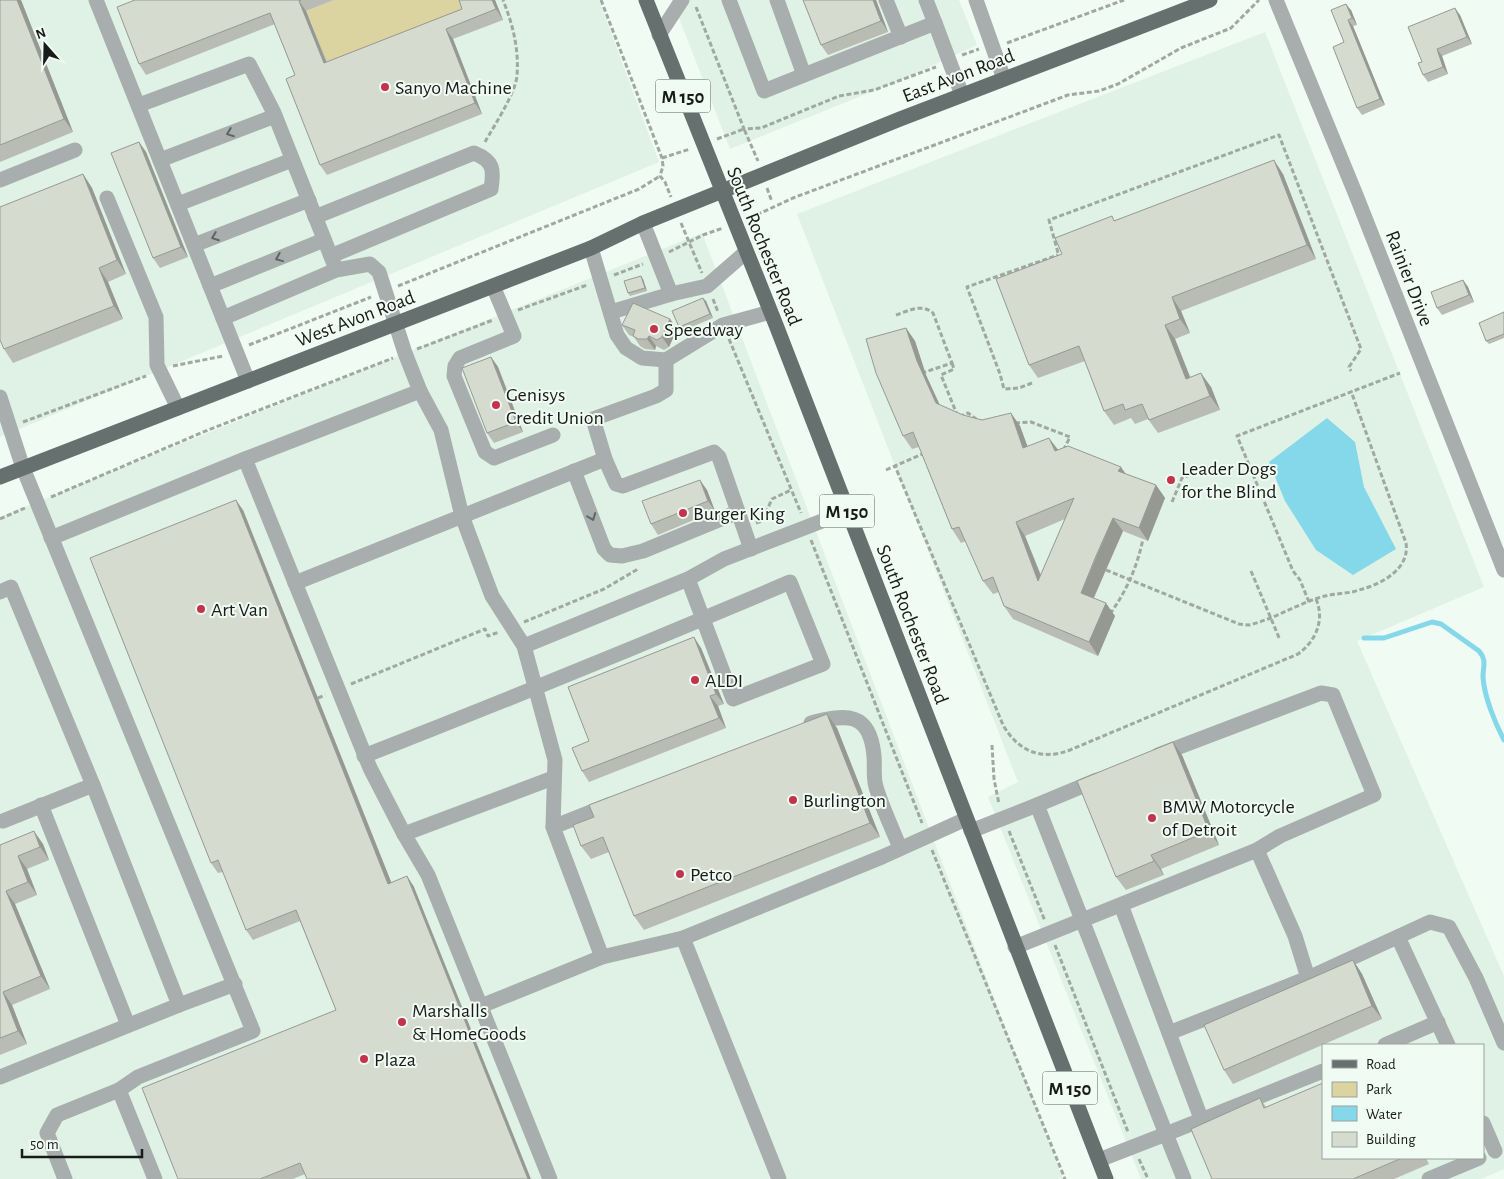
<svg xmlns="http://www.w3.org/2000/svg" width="1504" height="1179" viewBox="0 0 1504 1179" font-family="'Alegreya Sans',sans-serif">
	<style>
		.built { fill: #dff2e5; fill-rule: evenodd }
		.green { fill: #dbd3a0 }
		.water { fill: #85d8e9 }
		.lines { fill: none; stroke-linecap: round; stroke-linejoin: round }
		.stream { stroke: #85d8e9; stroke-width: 5 }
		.path { stroke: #a0a8a3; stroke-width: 3; stroke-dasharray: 5 2.5; stroke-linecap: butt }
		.minor { stroke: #a8aead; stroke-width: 15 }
		.major { stroke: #66706f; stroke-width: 15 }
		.wall { fill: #b8bcb3; fill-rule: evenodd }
		.shaded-wall { fill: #969992 }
		.building { fill: #d6dbd0; stroke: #969992; fill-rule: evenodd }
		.oneway { stroke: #606463 }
		.poi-dot { fill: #c4334c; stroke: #f0fbf4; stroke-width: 2 }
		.labels { text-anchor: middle; stroke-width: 4; stroke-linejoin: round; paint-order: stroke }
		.shield { fill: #f0fbf4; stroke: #595e5b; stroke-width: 1 }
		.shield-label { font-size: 19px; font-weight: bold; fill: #181b19 }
		.street-label { font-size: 20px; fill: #181b19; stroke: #f0fbf4 }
		.poi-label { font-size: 20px; fill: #181b19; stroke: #f0fbf4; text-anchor: start }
	</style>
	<rect width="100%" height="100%" fill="#f0fbf4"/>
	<!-- built -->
	<g class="built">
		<polygon points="0,0 599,0 659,162 0,437"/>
		<polygon points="672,0 959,0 977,45 901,80 730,149"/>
		<path d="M1265,32l219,555 -127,54 147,335v193l-23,10h-340l-153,-382 30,-15 -221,-568zM1323,1045h160v113h-160z"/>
		<polygon points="702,233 1063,1179 0,1179 0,517"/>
	</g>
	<!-- green -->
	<polygon class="green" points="334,0 462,0 471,24 324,77 326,62 311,22 299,14"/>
	<!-- water -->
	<polygon class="water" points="1327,418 1355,442 1364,487 1396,549 1353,575 1316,550 1285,501 1269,462"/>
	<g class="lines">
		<!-- stream -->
		<path class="stream" d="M1364,638h20l48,-16 9,2 38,27c8,9 4,15 4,26 1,19 12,46 21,63"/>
		<!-- path -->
		<g class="path">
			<polyline points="601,0 662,158 663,166 660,176 665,182 671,197"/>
			<polyline points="696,7 744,129 761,128 839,96 874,90 936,67"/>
			<polyline points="1007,43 1124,0"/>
			<polyline points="962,55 979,49"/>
			<polyline points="717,139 744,129 758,161"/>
			<path d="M485,142c9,-16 30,-48 32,-66 2,-27 -4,-51 -14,-76"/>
			<polyline points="662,158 690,149"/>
			<polyline points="767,188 772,202"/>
			<polyline points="750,218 793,198 1068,95 1099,91 1118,84 1181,48 1231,28 1259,0"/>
			<polyline points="681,223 702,273"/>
			<polyline points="669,252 703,235 723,228"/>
			<polyline points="1060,260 1049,220 1279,135 1361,349 1349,367 1351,371"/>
			<polyline points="614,275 643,264"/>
			<polyline points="398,286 639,189 660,176"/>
			<polyline points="713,299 718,312"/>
			<polyline points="518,310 587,285"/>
			<path d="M896,315c12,-4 26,-12 37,-2l19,50 -27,9"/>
			<polyline points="729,339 801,513"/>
			<polyline points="249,345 371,297"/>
			<polyline points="417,349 493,320"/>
			<polyline points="952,363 954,369 941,375 958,417 968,413 976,419"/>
			<polyline points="173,366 223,356"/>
			<polyline points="1032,383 1019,388 1004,389 1000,374 967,287 1058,255"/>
			<polyline points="23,422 146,376"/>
			<polyline points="1015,423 1031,422 1070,437 1064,449"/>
			<path d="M925,453l-30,13 108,259c15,26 38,36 67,25l228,-96c18,-13 27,-34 18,-55"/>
			<polyline points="886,470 895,466"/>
			<polyline points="51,497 208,430 393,358"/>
			<polyline points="1172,502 1182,478 1215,465"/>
			<polyline points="0,519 25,508"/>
			<polyline points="756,523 762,521 772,499 791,490"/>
			<polyline points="811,540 922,823"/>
			<path d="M1106,570l133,54 10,1c26,-6 49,-22 76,-29 11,-3 23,-2 34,-6 23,-6 51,-21 47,-47l-55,-152"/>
			<polyline points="1251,571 1280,640"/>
			<polyline points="1309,602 1300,580 1293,571 1237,436 1400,373"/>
			<path d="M1110,614c17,-24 27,-47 33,-75"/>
			<polyline points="524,622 604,589 638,569"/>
			<polyline points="351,684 485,629 488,636 499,632"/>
			<polyline points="318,698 325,695"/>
			<polyline points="992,745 994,779 999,804"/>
			<polyline points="1009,831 1045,921"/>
			<polyline points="932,850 1065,1179"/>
			<polyline points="1055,945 1128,1132"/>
			<polyline points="1139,1159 1148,1179"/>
		</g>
		<!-- minor -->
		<g class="minor">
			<polyline points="96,0 248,381"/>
			<polyline points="729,0 764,91 804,75"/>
			<polyline points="777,0 804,75 935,23 962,95"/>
			<polyline points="886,0 901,37"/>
			<polyline points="926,0 935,23"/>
			<polyline points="976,0 1004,79"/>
			<polyline points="1276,0 1356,195 1504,570"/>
			<polyline points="659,35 682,0"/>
			<polyline points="139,105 249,64 274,113 334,264"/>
			<polyline points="160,160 275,116"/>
			<polyline points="0,180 75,150"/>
			<polyline points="107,198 156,317 157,365 178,408"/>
			<polyline points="178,204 292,160"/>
			<path d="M315,217l159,-64c20,8 20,17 17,36l-160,67"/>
			<polyline points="194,245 309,200"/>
			<polyline points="591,248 617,335 626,348 642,358 666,360 723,325 770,312"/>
			<polyline points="210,286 324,240"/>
			<polyline points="493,286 514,336 460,358 455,366 454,376 485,452 494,458 553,435"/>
			<polyline points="671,294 707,286 746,252"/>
			<polyline points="611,312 671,294 643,223"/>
			<polyline points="223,318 336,270 370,264 379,272 405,353 420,391 441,430 462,516 492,596 524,646 555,760 553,827 602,957 683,938 779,1179"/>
			<polyline points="0,397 23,468 253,1031 138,1077 119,1090 155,1179"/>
			<polyline points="245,459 420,391"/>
			<polyline points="605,459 593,419 656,396 666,390 666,360"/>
			<polyline points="574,471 604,549 610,555 622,556 643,551 738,512"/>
			<polyline points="51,538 245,459 370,768 404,834 553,778"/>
			<polyline points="295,583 605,459 616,484 623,486 714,452 719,457 751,549"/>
			<polyline points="0,592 11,587 93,785"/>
			<polyline points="524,646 688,579 724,559 848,511"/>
			<path d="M811,723c35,-9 59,-12 63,33 1,10 -1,21 2,31 6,20 16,41 24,61"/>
			<path d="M364,756c143,-56 285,-114 426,-174l33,82 -90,35c-15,-40 -30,-80 -45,-120"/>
			<polyline points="1097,780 1037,805 1166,1134 1099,1160"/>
			<polyline points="41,805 128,1025"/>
			<polyline points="3,821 93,785 179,1005 235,984"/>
			<polyline points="553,827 611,804"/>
			<polyline points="971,831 1037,805"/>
			<polyline points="404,834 428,875 550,1179"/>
			<polyline points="1121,905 1202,1121"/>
			<polyline points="1398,937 1448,1045"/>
			<polyline points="683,938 882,857 966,819"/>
			<polyline points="1015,947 1257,850 1280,836 1374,795 1333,695 1321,693 1158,755"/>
			<polyline points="1308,978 1430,922 1449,927 1476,978 1504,1043"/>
			<polyline points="481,1006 602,957"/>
			<polyline points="1169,1033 1308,978 1295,936 1257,850"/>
			<polyline points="1385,1045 1438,1022"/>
			<polyline points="0,1077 179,1005"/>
			<polyline points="1483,1123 1495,1151"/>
			<polyline points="65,1179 47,1133 57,1115 119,1090"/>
			<polyline points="1184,1179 1166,1134 1323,1071"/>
			<polyline points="1429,1179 1479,1158"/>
		</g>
		<!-- major -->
		<g class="major">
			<polyline points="646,0 776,325 1106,1179"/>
			<polyline points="0,477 591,248 643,223 900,119 1210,0"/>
		</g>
	</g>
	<!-- wall -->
	<g class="wall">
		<polygon points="0,0 21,0 73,132 0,162"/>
		<polygon points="135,0 334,0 306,11 327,62 462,9 459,0 495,0 503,20 453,39 482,114 327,175 320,165 295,75 275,24 146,75 139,64"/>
		<polygon points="803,0 876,0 888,32 828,55 821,45"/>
		<polygon points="1351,10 1357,25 1353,26 1385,105 1362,115 1357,108 1344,42"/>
		<polygon points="1460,15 1472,44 1442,56 1448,74 1428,82 1423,75 1422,62"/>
		<polygon points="139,142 146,152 188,257 160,268 153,258"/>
		<polygon points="83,174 92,188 126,274 108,282 123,319 13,363 4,349"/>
		<polygon points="1283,174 1316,259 1181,311 1190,333 1175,339 1190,377 1211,387 1220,410 1158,433 1148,419 1135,424 1131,418 1114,425 1104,411 1085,361 1038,378 1029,365 1062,254 1115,220"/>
		<polygon points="643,279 647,291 630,296 628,293"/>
		<polygon points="1463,280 1468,287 1474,302 1442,315 1437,308"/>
		<polygon points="706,301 713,318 682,331 679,327"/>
		<polygon points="1504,312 1504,338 1489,344 1486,341"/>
		<polygon points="670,319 677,329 669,347 664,350 656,346 655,350 645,349 640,346 634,337 629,335 622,325"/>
		<path d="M906,328l9,13 11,34 14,30 23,10 19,5 38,6 7,20 31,4 98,35 9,13 -17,43 -25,-10 -17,39 -12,28 21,18 -17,40 -85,-37 -9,-13 -5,-14 -6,2 -10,-13 -17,-40 -5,2 -9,-14 -33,-82 -7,2 -9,-13zM1065,519l-24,56 -16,-39z"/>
		<polygon points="491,357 498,367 523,432 494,443 487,433"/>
		<polygon points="707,490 715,511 658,535 651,524"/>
		<polygon points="243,510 391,883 407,876 414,887 305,1174 293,1179 178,1179 336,1010 300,921 253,940 246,930 223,872 218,873 211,863"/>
		<polygon points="701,648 724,704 718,706 726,728 589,782 582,771 589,741"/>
		<polygon points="837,728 880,837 644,930 634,916 609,852 591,859 581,846"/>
		<polygon points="1182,755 1219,845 1161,869 1164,875 1126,890 1116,877"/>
		<polygon points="43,844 49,860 27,869 37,895 15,904 50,989 12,1005 27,1044 0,1055 0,845"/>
		<polygon points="1353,960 1362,974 1382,1019 1233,1084 1224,1070"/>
		<polygon points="1260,1098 1266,1107 1323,1158 1426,1158 1429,1164 1394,1179 1212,1179"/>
	</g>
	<!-- shaded-wall -->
	<g class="shaded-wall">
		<polygon points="17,0 21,0 73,132 64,119"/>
		<polygon points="492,0 495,0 503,20 496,9"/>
		<polygon points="873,0 876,0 888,32 881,21"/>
		<polygon points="299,1 306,11 331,74 324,63"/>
		<polygon points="1346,4 1351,10 1357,25 1352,18"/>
		<polygon points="1455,8 1460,15 1472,44 1467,37"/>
		<polygon points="1348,20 1353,26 1385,105 1380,99"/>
		<polygon points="446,29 453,39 482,114 475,103"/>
		<polygon points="1437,49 1442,56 1448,74 1443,67"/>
		<polygon points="139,142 146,152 188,257 181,247"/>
		<polygon points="1274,160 1283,174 1316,259 1307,245"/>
		<polygon points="83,174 92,188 126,274 117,260"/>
		<polygon points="99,268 108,282 123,319 114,306"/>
		<polygon points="641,276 643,279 647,291 645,288"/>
		<polygon points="1463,280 1468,287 1474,302 1469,295"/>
		<polygon points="1172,297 1181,311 1190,333 1180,319"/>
		<polygon points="703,298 706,301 713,318 710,314"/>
		<polygon points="670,319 677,329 669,347 662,337"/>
		<polygon points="1165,325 1175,339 1196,392 1186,379"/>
		<polygon points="906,328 915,341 926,375 945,417 936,403 917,361"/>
		<polygon points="649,336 656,346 655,350 647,339"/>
		<polygon points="491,357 498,367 523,432 516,422"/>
		<polygon points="1201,373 1211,387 1220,410 1210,396"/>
		<polygon points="1011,413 1020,426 1033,461 1023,448"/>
		<polygon points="1049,438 1059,451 1055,451"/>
		<polygon points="1121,467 1130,480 1118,471"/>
		<polygon points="700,480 707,490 715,511 708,501"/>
		<polygon points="1156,485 1165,498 1148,541 1139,528"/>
		<polygon points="236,500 243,510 396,894 388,884"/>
		<polygon points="1113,518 1123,531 1090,606 1081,593"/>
		<polygon points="1016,522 1025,536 1048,594 1038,581"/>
		<polygon points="1106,603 1115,616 1098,656 1089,642"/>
		<polygon points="694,637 701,648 724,704 716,694"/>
		<polygon points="710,696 718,706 726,728 719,718"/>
		<polygon points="827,714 837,728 880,837 870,823"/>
		<polygon points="1173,742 1182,755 1219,845 1209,831"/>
		<polygon points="34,831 43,844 49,860 40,847"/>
		<polygon points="1151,855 1161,869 1164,875 1154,861"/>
		<polygon points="18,856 27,869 37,895 28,882"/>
		<polygon points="407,876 414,887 531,1179 528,1179"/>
		<polygon points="6,891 15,904 50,989 41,976"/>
		<polygon points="1353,960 1362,974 1382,1019 1372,1006"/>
		<polygon points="3,992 12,1005 27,1044 18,1031"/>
	</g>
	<!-- building -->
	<g class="building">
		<polygon points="0,0 17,0 64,119 0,145"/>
		<polygon points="135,0 301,0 299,1 324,63 462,9 459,0 492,0 496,9 446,29 475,103 320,165 286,79 295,75 270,13 139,64 117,7"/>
		<polygon points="803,0 873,0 881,21 821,45"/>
		<polygon points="1346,4 1352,18 1348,20 1380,99 1357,108 1333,47 1344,42 1331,10"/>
		<polygon points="1455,8 1467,37 1437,49 1443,67 1423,75 1418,63 1422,62 1408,27"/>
		<polygon points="139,142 181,247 153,258 111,153"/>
		<polygon points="1274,160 1307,245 1172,297 1180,319 1165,325 1186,379 1201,373 1210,396 1149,420 1142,404 1125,410 1123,404 1104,411 1079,346 1029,365 996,279 1062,254 1055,238 1112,216 1114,221"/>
		<polygon points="83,174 117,260 99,268 114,306 4,349 0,340 0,207"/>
		<polygon points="641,276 645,288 628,293 624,281"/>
		<polygon points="1463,280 1469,295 1437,308 1431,292"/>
		<polygon points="703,298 710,314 679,327 672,311"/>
		<polygon points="633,303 670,319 662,337 657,340 649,336 647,339 638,339 633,336 635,330 622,325"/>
		<polygon points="1504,312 1504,334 1486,341 1479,323"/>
		<path d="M906,328l11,33 19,42 27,12 19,5 29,-7 12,35 26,-10 6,13 13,-5 53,21 -3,4 38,14 -17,43 -26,-10 -17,38 -15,37 25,10 -17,39 -85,-36 -11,-29 -10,4 -24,-54 -7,2 -39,-97 -10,4 -27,-63 -10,-34zM1074,498l-36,83 -22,-59z"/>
		<polygon points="491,357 516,422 487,433 462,368"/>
		<polygon points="700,480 708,501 651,524 642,501"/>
		<polygon points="236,500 388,884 407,876 528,1179 307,1179 300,1163 260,1179 178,1179 142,1088 336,1010 296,910 246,930 218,860 211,863 90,558"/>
		<polygon points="694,637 716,694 710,696 719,718 582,771 572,748 589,741 568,687"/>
		<polygon points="827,714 870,823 634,916 603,837 581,846 573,825 594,817 589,805"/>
		<polygon points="1173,742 1209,831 1151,855 1154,861 1116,877 1077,781"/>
		<polygon points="34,831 40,847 18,856 28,882 6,891 41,976 3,992 18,1031 0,1038 0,845"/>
		<polygon points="1353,960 1372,1006 1224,1070 1204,1025"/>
		<polygon points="1323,1083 1323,1158 1402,1158 1353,1179 1212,1179 1191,1129 1260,1098 1264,1108"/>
	</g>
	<!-- one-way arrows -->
	<defs><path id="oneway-chevron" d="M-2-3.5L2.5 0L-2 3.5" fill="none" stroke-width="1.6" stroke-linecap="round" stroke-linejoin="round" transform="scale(1.25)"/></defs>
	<g class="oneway">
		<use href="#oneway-chevron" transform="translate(230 133) rotate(159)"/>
		<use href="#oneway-chevron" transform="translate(215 237) rotate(159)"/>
		<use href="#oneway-chevron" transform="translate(279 258) rotate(158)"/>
		<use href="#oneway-chevron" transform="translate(592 517) rotate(69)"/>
	</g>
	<!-- markers -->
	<g class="poi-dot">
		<circle cx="385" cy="87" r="5"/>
		<circle cx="654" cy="329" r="5"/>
		<circle cx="496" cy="405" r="5"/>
		<circle cx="1171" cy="480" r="5"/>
		<circle cx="683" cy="513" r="5"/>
		<circle cx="201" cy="609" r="5"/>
		<circle cx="695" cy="680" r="5"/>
		<circle cx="793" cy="800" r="5"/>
		<circle cx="1152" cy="818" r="5"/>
		<circle cx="680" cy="874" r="5"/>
		<circle cx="402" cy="1022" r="5"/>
		<circle cx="364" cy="1059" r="5"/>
	</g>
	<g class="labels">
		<!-- shield labels -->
		<g class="shield">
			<rect x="655.5" y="79.5" width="55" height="33" rx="4"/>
			<rect x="819.5" y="494.5" width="55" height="33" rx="4"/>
			<rect x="1042.5" y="1071.5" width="55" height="33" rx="4"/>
		</g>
		<g class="shield-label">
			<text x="683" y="103">M 150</text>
			<text x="847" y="518">M 150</text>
			<text x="1070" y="1095">M 150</text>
		</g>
		<!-- street labels -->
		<g class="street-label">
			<text transform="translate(958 75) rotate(-21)" y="7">East Avon Road</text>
			<text transform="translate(765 246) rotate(68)" y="7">South Rochester Road</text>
			<text transform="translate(1410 278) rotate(69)" y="7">Rainier Drive</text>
			<text transform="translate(355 318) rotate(-21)" y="7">West Avon Road</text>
			<text transform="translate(913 624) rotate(69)" y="7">South Rochester Road</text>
		</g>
		<!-- poi labels -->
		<g class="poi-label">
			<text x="395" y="94">Sanyo Machine</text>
			<text x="664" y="336">Speedway</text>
			<text x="506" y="401">Genisys<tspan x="506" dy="23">Credit Union</tspan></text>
			<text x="1181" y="475">Leader Dogs<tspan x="1181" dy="23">for the Blind</tspan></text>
			<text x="693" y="520">Burger King</text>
			<text x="211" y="616">Art Van</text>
			<text x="705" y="687">ALDI</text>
			<text x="803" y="807">Burlington</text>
			<text x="1162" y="813">BMW Motorcycle<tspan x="1162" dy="23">of Detroit</tspan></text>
			<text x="690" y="881">Petco</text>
			<text x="412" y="1017">Marshalls<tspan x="412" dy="23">&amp; HomeGoods</tspan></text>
			<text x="374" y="1066">Plaza</text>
		</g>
	</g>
	<!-- legend -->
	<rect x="1322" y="1044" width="162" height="115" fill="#f0fbf4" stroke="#9aa19c"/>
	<rect x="1332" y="1060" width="25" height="8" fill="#66706f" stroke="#9aa19c"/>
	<text x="1366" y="1069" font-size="15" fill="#181b19">Road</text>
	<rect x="1332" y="1082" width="25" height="15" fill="#dbd3a0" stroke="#9aa19c"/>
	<text x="1366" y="1094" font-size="15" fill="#181b19">Park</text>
	<rect x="1332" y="1106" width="25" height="15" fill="#85d8e9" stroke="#9aa19c"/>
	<text x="1366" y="1119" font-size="15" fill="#181b19">Water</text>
	<rect x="1332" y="1132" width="25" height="15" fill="#d6dbd0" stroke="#9aa19c"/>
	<text x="1366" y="1144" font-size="15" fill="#181b19">Building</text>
	<!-- north arrow -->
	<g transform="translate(45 45) rotate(340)" stroke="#f0fbf4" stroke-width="4" paint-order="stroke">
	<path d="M0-4L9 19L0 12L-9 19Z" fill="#181b19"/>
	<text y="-8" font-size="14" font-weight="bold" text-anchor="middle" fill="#181b19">N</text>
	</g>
	<!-- scale -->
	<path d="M22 1149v8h120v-8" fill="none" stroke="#181b19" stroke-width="2.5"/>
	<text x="30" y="1149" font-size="15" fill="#181b19" stroke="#f0fbf4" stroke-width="4" paint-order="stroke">50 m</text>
</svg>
